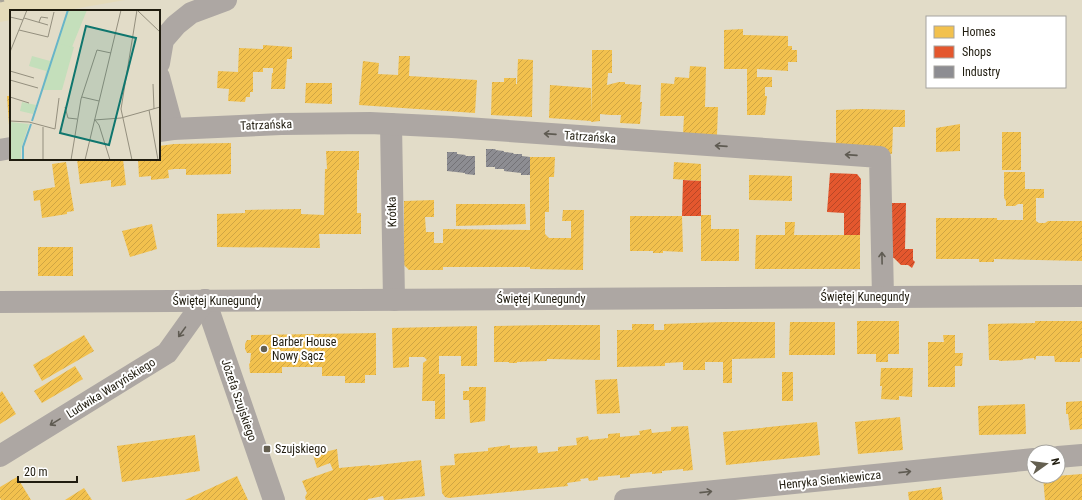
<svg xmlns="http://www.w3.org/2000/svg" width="1082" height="500" viewBox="0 0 1082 500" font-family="'Roboto Condensed',sans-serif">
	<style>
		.built { fill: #e5dbba }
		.homes { fill: url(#homes-hatch) }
		.shops { fill: url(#shops-hatch) }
		.industry { fill: url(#industry-hatch) }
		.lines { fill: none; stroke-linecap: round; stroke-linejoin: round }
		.minor { stroke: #ada7a3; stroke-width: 22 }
		.rail { stroke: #a9a499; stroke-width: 3; stroke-dasharray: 7 7; stroke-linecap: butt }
		.oneway { stroke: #5f5b52 }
		.poi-dot { fill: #645f50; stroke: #fff; stroke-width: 1.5 }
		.labels { text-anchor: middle; stroke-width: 4; stroke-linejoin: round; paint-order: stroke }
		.street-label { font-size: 12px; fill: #201c0f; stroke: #fff }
		.poi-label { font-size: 12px; fill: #201c0f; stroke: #fff; text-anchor: start }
		.inset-river { fill: none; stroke: #68b5c9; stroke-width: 2 }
		.inset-road { fill: none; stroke: #948f7e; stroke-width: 1 }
		.view { fill: #0f766e; fill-opacity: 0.15; stroke: #0f766e; stroke-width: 2 }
		.inset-edge { fill: none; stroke: #201c0f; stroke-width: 2 }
	</style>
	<defs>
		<pattern id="homes-hatch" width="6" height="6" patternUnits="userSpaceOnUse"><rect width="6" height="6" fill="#f2c14e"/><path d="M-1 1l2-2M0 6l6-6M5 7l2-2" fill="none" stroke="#cfa543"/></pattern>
		<pattern id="shops-hatch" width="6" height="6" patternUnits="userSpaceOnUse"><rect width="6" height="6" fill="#e4572e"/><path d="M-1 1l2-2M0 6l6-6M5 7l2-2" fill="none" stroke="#b84726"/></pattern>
		<pattern id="industry-hatch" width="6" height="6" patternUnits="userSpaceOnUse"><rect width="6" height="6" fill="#8d8d92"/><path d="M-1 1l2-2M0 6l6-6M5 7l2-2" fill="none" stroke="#737276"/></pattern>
	</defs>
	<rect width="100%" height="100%" fill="#e2dcc8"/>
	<!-- built -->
	<polygon class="built" points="0,0 125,0 62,11 11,11 11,20 0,22"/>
	<!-- homes -->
	<g class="homes">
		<polygon points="743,29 743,35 788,36 788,46 792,46 792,50 797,50 797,62 788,62 788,71 757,69 757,77 772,77 772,87 765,87 765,96 767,96 765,115 747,115 747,69 724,69 724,30"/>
		<polygon points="263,45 292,47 292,59 287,59 285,89 271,89 272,73 273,73 273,68 263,68 263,72 253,72 253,92 250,92 250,97 246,97 245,102 228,101 229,89 217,88 218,71 238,72 239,48 263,49"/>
		<polygon points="592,50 612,50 612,73 608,73 607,85 619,82 625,82 625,84 641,85 640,102 642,102 640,124 620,123 621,115 610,115 600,114 600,121 591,122 591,121 549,118 550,85 591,88 591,113 592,84"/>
		<polygon points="399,56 410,56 409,76 477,80 475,113 359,105 363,61 379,63 378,74 398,75"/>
		<polygon points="518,59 533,60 532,117 491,115 492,82 504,82 504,78 516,78 516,84 517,84"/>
		<polygon points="690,66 706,67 705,107 718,107 717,135 683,134 684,116 660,116 661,83 674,84 675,77 689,78"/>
		<polygon points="306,83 332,83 332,104 305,103"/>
		<polygon points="7,96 11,96 11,125 9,125"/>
		<polygon points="861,109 905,110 905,127 893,127 892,154 836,150 836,110"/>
		<polygon points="960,124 960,151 936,152 936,128"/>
		<rect x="1002" y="132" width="19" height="38"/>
		<polygon points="231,143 231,174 186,175 186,169 174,169 168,170 169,178 151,180 151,176 139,177 138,159 159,159 159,146 174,144"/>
		<polygon points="326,151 359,151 359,170 357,170 357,213 361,213 361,234 319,234 320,248 217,247 217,214 245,213 245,210 301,209 301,214 324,215 325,169 327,169"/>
		<polygon points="530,157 555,157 554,177 549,177 549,212 545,212 545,234 549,238 571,238 571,221 562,221 563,210 584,210 583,270 530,269 530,267 443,267 443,270 409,270 404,265 404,201 434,200 434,217 425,217 426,232 434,232 434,243 443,243 443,229 530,230"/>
		<polygon points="77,159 123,159 126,185 111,187 111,180 80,184"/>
		<polygon points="66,162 74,211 67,212 67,214 42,218 40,200 34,201 33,191 55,187 52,164"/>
		<polygon points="674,162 701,164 701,181 673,179"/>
		<polygon points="1004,172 1025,172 1025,189 1044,189 1044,198 1036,198 1036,221 1039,223 1045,223 1048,221 1082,221 1082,261 994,259 994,262 979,262 979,259 936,259 936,218 997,218 997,220 1023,220 1023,204 1018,204 1015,206 1006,206 1006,201 1004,198"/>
		<polygon points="749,175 792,176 792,201 749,200"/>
		<polygon points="456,204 525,204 526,224 456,226"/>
		<polygon points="701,215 711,215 711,229 739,229 739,261 701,261"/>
		<polygon points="630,216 682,216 683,252 663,251 663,253 653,253 653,251 630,251"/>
		<polygon points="785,222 795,222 794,235 860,235 860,269 755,269 756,235 785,235"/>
		<polygon points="152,224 157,249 130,257 122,231"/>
		<rect x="38" y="247" width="35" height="29"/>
		<polygon points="857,321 899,321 899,354 888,354 888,362 876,362 876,354 857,354"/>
		<polygon points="1035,321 1082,321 1082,358 1080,358 1080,362 1055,362 1054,356 1036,356 1036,359 1034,360 1034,358 1023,359 1023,360 999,361 999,360 989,360 988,324 1035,323"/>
		<polygon points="723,322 775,322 775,358 732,359 732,383 723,383 723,362 705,362 705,370 683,370 683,362 666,363 665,363 665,366 617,367 617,330 632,330 632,324 654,324 654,330 664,330 664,324"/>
		<polygon points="790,322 835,322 835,355 789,355"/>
		<polygon points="547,325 600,325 600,360 547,359 547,361 517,362 517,363 509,363 509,362 494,362 494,326"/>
		<polygon points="477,326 477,366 461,366 461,356 439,356 439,374 445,374 445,419 435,419 435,401 422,401 423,363 427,360 424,357 409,357 409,367 393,368 392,328"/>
		<polygon points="376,333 376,375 365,375 365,383 345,383 345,376 322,376 322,367 282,367 282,373 250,373 249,364 250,363 251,353 247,353 245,349 245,344 247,340 251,340 251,335"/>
		<polygon points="84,335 94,351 42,381 33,365"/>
		<polygon points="943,335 955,335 955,353 963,353 962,366 955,366 955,387 928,387 928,342 944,342"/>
		<polygon points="75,366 83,379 42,403 34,391"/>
		<polygon points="881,368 913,368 912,397 899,396 899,400 881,399 882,386 880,386"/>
		<rect x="782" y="372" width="11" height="29"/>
		<polygon points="617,379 620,413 597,414 595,380"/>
		<polygon points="469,387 486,387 485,421 470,423 469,400 463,400 463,391 469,391"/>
		<polygon points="2,391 16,414 0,424 0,393"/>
		<polygon points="1082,401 1082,429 1070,430 1068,414 1066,414 1066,402"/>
		<polygon points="1025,404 1026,434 979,435 978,406"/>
		<polygon points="900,417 903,450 858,454 855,422"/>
		<polygon points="817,422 820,455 726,465 723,432"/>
		<polygon points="688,426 693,470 683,471 683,469 662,471 662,473 652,474 652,472 630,474 630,477 620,478 620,475 598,477 598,480 589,481 588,478 580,479 581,481 567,483 568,486 449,498 445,497 442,493 440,466 455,465 454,454 488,451 488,448 510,445 510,448 537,446 538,453 558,451 558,447 577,445 576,438 588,436 589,440 608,438 608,434 620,433 620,437 640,435 639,431 651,429 652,433 671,431 671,427"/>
		<polygon points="195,435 200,471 122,482 117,446"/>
		<polygon points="337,449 339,468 370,465 370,466 421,460 425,496 392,500 384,500 383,496 368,499 368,500 306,500 305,497 307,493 302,481 333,470 330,463 317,468 313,455"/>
		<polygon points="1082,474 1082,500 1045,500 1043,477"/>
		<polygon points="237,476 248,500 185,500"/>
		<polygon points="17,477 31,500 1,500 0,498 0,487"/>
		<polygon points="941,487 943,500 909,500 908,492"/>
		<polygon points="84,488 92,500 65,500"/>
	</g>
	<!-- shops -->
	<g class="shops">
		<polygon points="830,173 857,174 861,179 860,235 844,235 844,213 827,212"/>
		<polygon points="683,180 701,181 701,216 682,216"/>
		<polygon points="889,203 906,203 905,249 913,249 913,260 915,262 912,268 908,265 901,265 894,258 888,258"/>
	</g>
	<!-- industry -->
	<g class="industry">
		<polygon points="486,149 496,149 495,150 504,151 504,152 514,153 513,154 522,154 522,156 530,157 530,175 521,175 521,173 504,171 504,169 495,169 495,167 486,167"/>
		<polygon points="447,152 457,152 457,154 466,155 465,156 475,156 475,175 465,174 465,173 447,171"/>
	</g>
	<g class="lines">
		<!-- minor -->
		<g class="minor">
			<polyline points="159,63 163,40 176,25 191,13 226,0"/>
			<polyline points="159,77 173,129"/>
			<polyline points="391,124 394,300"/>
			<polyline points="159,131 173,129 281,124 370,123 452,127 880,157 883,297"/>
			<polyline points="0,150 11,148"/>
			<polyline points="205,300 274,500"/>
			<polyline points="0,302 1082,296"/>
			<polyline points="0,456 167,353 205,300"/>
			<polyline points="1058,457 1082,455"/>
			<polyline points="625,500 1034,459"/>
		</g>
		<!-- rail -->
		<polyline class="rail" points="0,1 4,0"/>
	</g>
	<!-- one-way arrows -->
	<defs><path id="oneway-shaft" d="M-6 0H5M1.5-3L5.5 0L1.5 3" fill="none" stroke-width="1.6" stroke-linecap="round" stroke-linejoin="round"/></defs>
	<g class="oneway">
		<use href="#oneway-shaft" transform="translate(550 134) rotate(-176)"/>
		<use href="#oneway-shaft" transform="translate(721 146) rotate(-176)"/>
		<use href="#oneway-shaft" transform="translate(851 155) rotate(-176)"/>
		<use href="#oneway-shaft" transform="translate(882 258) rotate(-91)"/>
		<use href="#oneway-shaft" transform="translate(182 332) rotate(126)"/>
		<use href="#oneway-shaft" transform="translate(55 422) rotate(148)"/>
		<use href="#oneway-shaft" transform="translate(905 472) rotate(-6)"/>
		<use href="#oneway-shaft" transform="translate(706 492) rotate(-6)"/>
	</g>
	<!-- markers -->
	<g class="poi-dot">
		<circle cx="264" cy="349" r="4"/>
		<rect x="263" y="445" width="8" height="8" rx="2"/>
	</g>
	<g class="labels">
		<!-- street labels -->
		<g class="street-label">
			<text transform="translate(266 125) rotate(-2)" y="4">Tatrzańska</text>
			<text transform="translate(590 137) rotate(4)" y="4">Tatrzańska</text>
			<text transform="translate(392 212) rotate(-91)" y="4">Krótka</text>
			<text x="865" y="301">Świętej Kunegundy</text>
			<text x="541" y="303">Świętej Kunegundy</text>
			<text x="217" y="305">Świętej Kunegundy</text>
			<text transform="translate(111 388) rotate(-32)" y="4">Ludwika Waryńskiego</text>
			<text transform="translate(239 400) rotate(71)" y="4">Józefa Szujskiego</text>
			<text transform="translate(830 480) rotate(-6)" y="4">Henryka Sienkiewicza</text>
		</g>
		<!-- poi labels -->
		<g class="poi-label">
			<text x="272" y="346">Barber House<tspan x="272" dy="14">Nowy Sącz</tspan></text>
			<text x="275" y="453">Szujskiego</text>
		</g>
	</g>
	<!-- overview -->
	<g transform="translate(10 10)">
		<rect width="150" height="150" fill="#e2dcc8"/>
		<path d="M48,32l16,5 -12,43h-20l4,-19 -17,-5 3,-10 18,5zM12,92l14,3 -3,9 -13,-3z" fill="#c4dfbb"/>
		<path d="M57,0h20l-15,37 -15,-4zM0,112l19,2 -8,25v11h-11z" fill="#c4dfbb"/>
		<path class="inset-river" d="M22,111l36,-111M13,150v-13l8,-23"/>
		<path class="inset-road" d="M127,0l23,22M0,7l13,3M14,8l24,7M29,12l2,-5 7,1M9,20l29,7 6,-25M0,42l17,-42M0,61l24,7M0,70l28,8M143,74l1,25M0,87l19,6M72,87l17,4M55,97l3,11 9,1M139,100l9,50M84,110l27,-2 39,-11M85,110l4,5 11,35M0,111l19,1 26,7 4,-31M33,117v33M61,150l10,-61 16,-49 14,3M75,150l36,-150M122,150l-11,-51 16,-99"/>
		<path class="view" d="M76,16l50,12 -27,107 -49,-12z"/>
		<rect width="150" height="150" class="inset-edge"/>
	</g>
	<!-- legend -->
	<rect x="926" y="16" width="140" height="72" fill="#ffffff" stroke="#a6a49f"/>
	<rect x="934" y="26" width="20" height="12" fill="#f2c14e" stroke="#a6a49f"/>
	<text x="962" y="36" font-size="12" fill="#201c0f">Homes</text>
	<rect x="934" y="46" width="20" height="12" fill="#e4572e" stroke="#a6a49f"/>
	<text x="962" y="56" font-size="12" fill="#201c0f">Shops</text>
	<rect x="934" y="66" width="20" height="12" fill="#8d8d92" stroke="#a6a49f"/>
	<text x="962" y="76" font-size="12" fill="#201c0f">Industry</text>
	<!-- north arrow -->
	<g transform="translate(1046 464) rotate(76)"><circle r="19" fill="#ffffff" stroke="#a6a49f"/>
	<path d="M0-3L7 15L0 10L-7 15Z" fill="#645f50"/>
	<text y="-6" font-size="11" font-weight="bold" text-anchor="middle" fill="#201c0f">N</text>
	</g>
	<!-- scale -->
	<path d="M18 476v6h59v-6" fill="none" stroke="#201c0f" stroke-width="2"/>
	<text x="24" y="476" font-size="12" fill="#201c0f" stroke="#ffffff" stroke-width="3" paint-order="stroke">20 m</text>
</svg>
